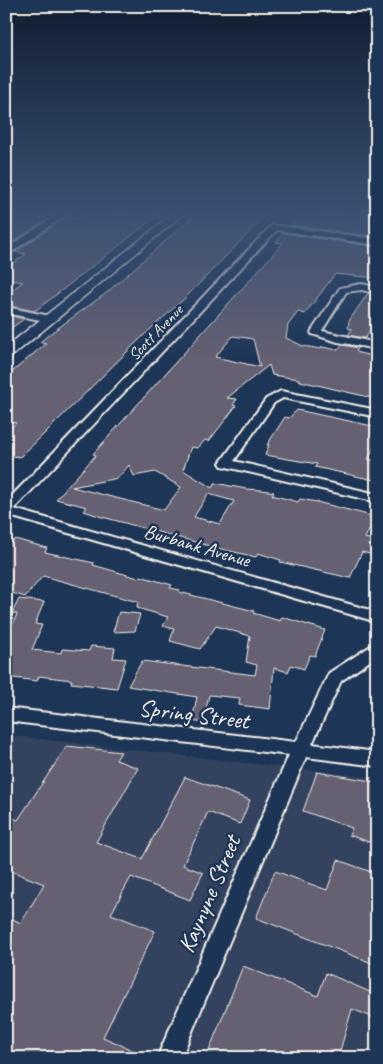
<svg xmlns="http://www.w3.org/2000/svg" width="383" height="1064" viewBox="0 0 383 1064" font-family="Caveat,sans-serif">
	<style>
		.built { fill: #33425f }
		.building { fill: #656072; stroke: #f4f1e8; fill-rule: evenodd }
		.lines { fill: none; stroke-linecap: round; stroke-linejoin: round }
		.minor-casing { stroke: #f4f1e8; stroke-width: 4 }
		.tertiary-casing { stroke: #f4f1e8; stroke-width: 3 }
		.minor { fill: #1d3557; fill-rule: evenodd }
		.tertiary { fill: #1d3557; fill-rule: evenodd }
		.labels { text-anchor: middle; stroke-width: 5; stroke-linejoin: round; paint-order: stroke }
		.far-street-label { font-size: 16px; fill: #f4f1e8; stroke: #1d3557 }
		.street-label { font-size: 20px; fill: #f4f1e8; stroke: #1d3557 }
		.near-street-label { font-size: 24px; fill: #f4f1e8; stroke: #1d3557 }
	</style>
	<rect width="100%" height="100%" fill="#1d3557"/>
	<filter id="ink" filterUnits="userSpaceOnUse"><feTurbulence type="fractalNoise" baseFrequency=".02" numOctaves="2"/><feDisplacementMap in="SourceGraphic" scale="10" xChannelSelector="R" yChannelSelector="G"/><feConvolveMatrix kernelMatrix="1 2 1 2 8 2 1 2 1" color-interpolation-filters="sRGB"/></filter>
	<g filter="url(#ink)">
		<!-- built -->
		<polygon class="built" points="6,735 377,778 377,1058 6,1058"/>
		<!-- building -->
		<g class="building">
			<polygon points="22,212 54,215 6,247 6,221"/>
			<polygon points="91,212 122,215 126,212 162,212 39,308 34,311 6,305 6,294 23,282 6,279 6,268 26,254 15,252 66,217 80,219"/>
			<polygon points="198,212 269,212 185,298 143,336 41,437 20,457 15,456 6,464 6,432 16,423 6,421 6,372 11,373 46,343 40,342 51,333 105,294"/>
			<polygon points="301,212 335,217 343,212 377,212 377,222 372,228 377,229 377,237 290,225"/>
			<path d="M283,233l94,14v31l-42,-4 -30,40 -7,-2 -10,13 -2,13 17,8 18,3 1,-2 16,3 4,-5 17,3 -3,3 3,2 18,4v15l-5,9 5,1v17l-77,-18 -1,-2 -27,-4 -3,-10 -42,33 10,1 -4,6 3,1 -27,35 -4,-1 -7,8 -7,-1 -8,23 29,18 3,-5 31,6 16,1 12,2 -2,3 26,7 2,-3 17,3 59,15 -11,21 12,3v15l-15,-4 -12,26 -70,-16 1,-2 -23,-7 -2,4 -39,-9 -118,-32 -15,-5 3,-4 -31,-8 40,-44 -3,-1 190,-211 -7,-1zM233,336l20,3 7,28 -45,-10zM129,465l5,11 21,-4 26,15 -17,23 -92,-23 46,-9zM208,494l26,7 -14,23 -26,-7z"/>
			<polygon points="368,293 377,295 377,318 374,325 365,338 348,335 352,329 348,328 349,321"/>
			<polygon points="6,315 24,319 6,332"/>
			<polygon points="297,410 377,427 377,442 368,459 377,461 377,474 374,480 315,467 317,464 265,455 269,445 267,445 285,417 289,418"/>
			<polygon points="15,539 47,548 45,552 94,563 93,565 138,578 140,576 172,585 170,588 180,590 179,592 254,611 253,613 280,621 282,617 325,630 315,656 310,655 304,669 291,665 288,672 274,668 270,709 239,705 240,698 209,695 203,723 192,721 197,697 128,686 142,661 255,675 257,665 246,662 250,636 216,626 200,649 170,641 174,629 163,626 168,617 137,608 138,602 43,576 25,597 6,591 6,549"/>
			<polygon points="19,599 44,602 35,624 42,625 32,650 61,653 62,649 89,651 91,646 115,648 113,658 126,659 117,688 71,683 72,680 39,676 37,681 6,677 6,639 17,614 12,613"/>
			<polygon points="119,612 140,614 135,631 113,632"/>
			<polygon points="67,746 121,752 116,760 138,768 96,842 142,859 185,777 250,800 240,824 208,812 183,865 203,873 190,900 131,877 111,914 155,931 103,1037 150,1058 23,1058 6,1050 6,916 21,923 44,884 6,869 6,815 18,820"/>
			<polygon points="317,772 377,782 377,840 374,839 372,843 349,835 352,828 303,811"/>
			<polygon points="338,860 377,874 377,965 256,918 275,871 327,890"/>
			<polygon points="243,966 318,996 326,973 377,995 377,1019 352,1009 338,1058 206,1058"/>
		</g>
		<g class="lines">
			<defs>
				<g id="minor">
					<polygon points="61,212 70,212 6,256 6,249"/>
					<polygon points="272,225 377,239 377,245 277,230 14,509 377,612 377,622 6,515 6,502"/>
					<polygon points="361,284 377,287 377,293 361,290 346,292 322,331 377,343 377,349 338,342 312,334 311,332 340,288"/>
					<polygon points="6,307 50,316 55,319 50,322 6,313"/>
					<polygon points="281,391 377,410 377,417 283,398 274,403 234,461 377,494 377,502 222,466 220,463 266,399"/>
					<polygon points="377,642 377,656 341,681 312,744 377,752 377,766 306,757 181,1058 157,1058 289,755 6,721 6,708 296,742 329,673"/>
				</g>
				<polygon id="tertiary" points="175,212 186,212 11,357 6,358 6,347"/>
			</defs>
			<!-- minor casing -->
			<use href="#minor" class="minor-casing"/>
			<!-- tertiary casing -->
			<use href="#tertiary" class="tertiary-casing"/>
			<!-- minor -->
			<use href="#minor" class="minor"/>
			<!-- tertiary -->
			<use href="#tertiary" class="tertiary"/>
		</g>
	</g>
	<!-- sky -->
	<linearGradient id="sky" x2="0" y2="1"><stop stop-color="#101d30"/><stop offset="0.59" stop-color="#3a5174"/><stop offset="1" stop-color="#3a5174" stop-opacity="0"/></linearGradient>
	<rect width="383" height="361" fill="url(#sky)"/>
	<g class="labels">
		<!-- far-street labels -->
		<g class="far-street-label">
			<text transform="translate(155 332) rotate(-46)" y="6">Scott Avenue</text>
		</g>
		<!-- street labels -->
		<g class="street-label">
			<text transform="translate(197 545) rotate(16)" y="7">Burbank Avenue</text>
		</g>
		<!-- near-street labels -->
		<g class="near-street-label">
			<text transform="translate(194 714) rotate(7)" y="8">Spring Street</text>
			<text transform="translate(209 894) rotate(-67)" y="8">Kaynyne Street</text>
		</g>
	</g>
	<!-- margin -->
	<rect width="383" height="1064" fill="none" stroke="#1d3557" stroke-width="25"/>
	<rect x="12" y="12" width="358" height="1039" fill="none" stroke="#f4f1e8" stroke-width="2" filter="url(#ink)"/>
</svg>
